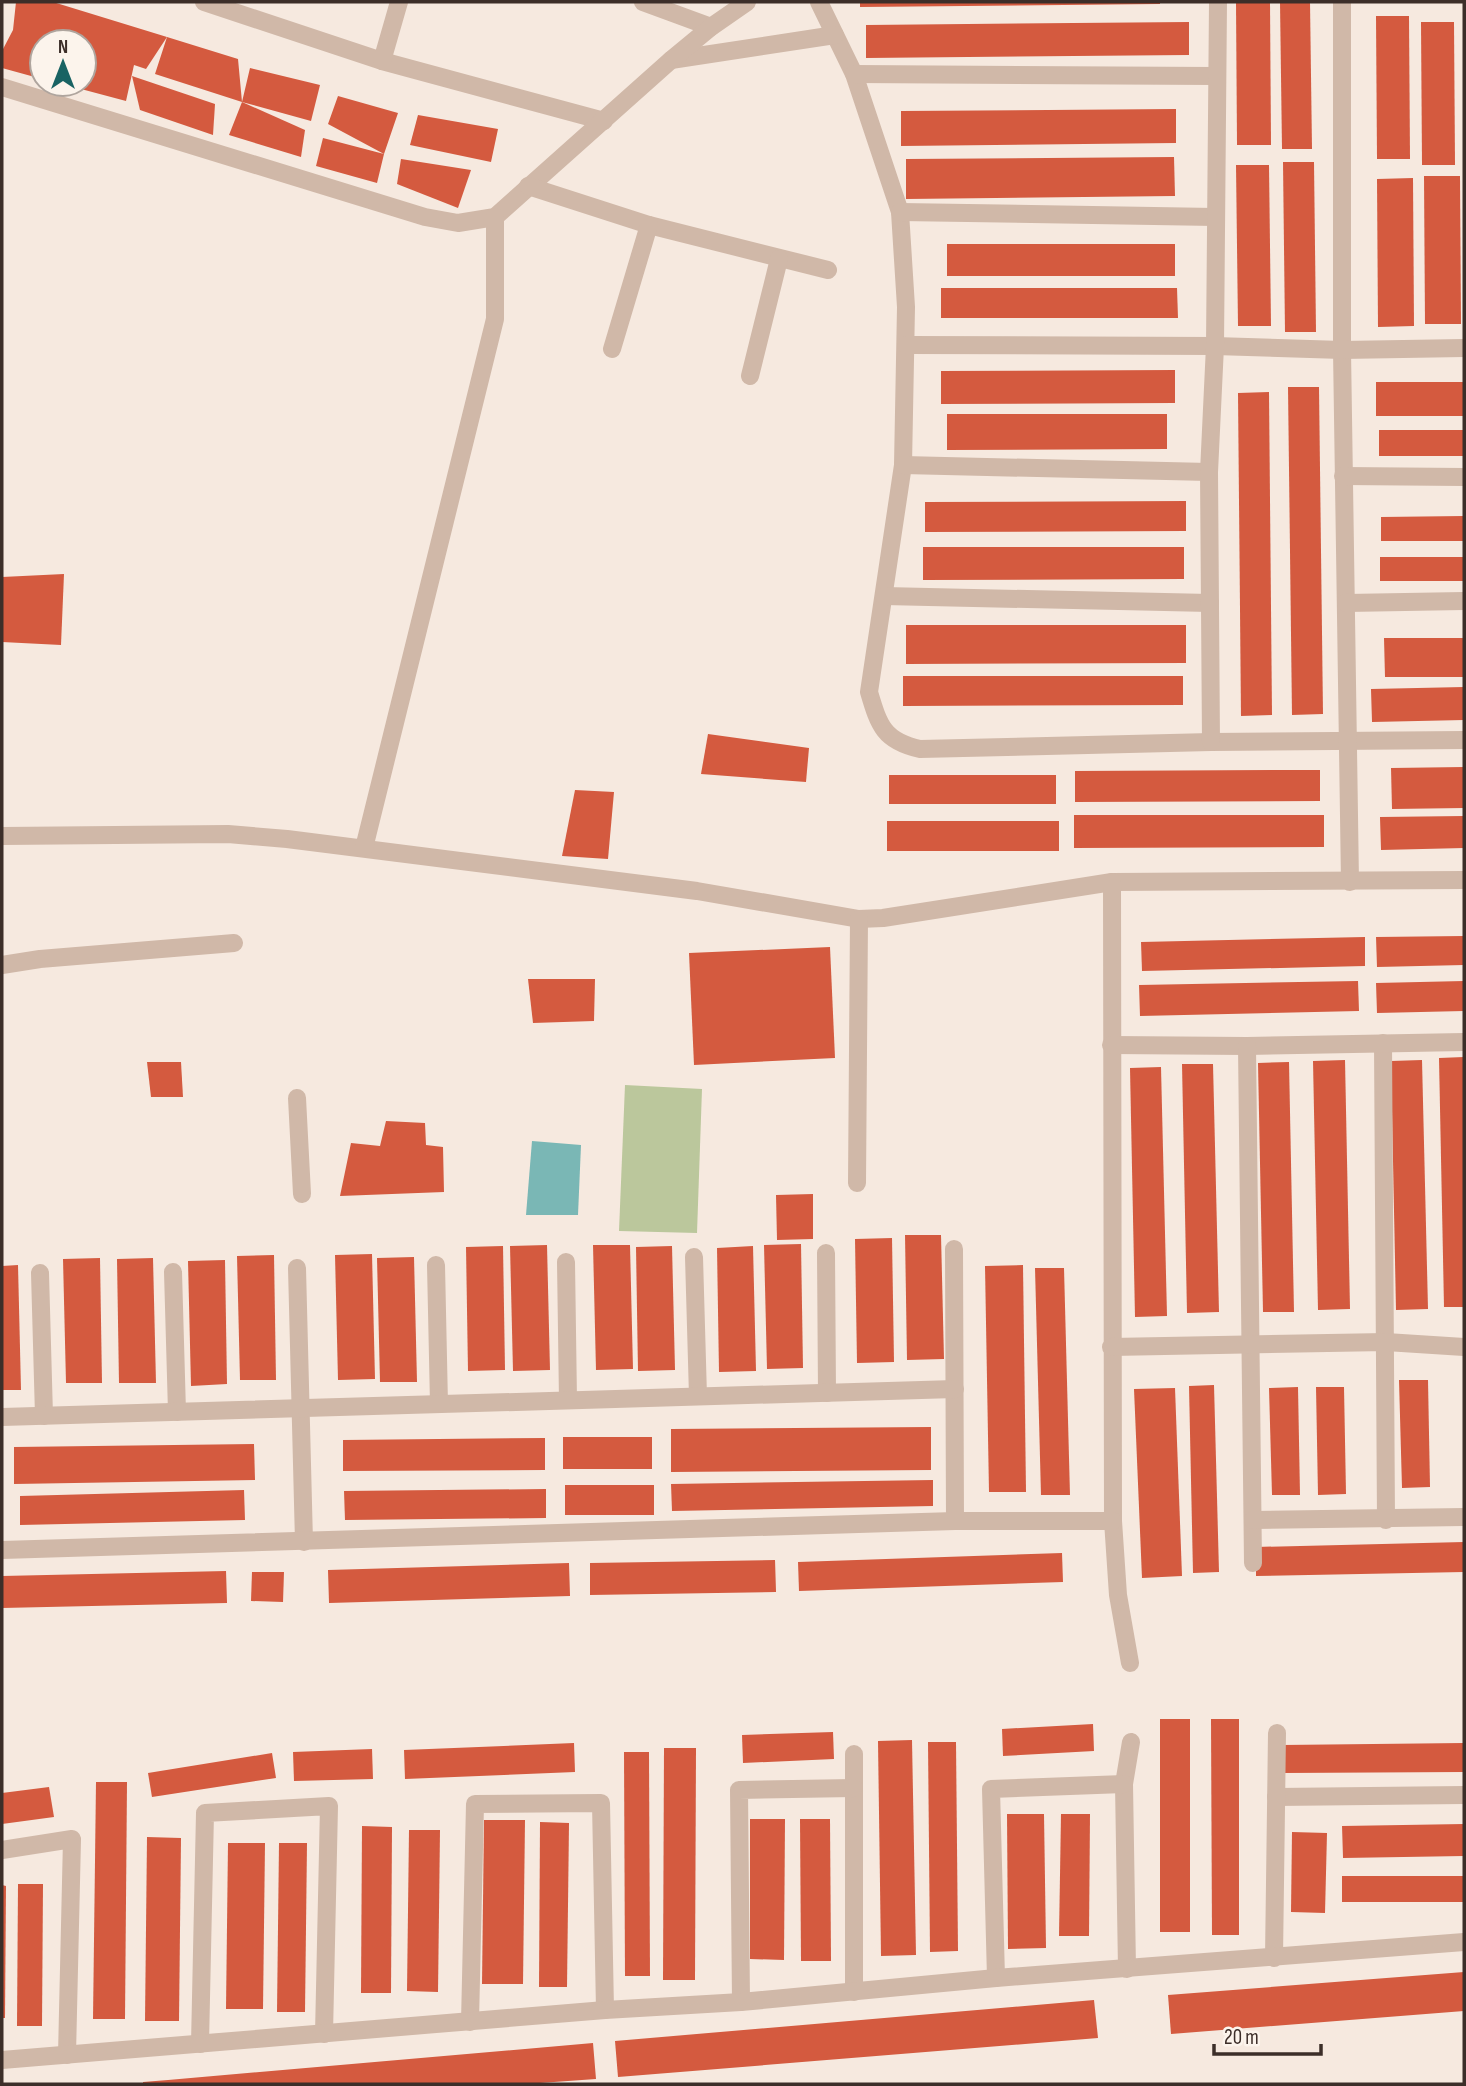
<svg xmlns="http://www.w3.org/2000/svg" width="1466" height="2086" viewBox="0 0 1466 2086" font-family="'Sofia Sans Condensed',sans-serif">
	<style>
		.green { fill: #bbc79c }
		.water { fill: #7ab7b5 }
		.building { fill: #d45a3f }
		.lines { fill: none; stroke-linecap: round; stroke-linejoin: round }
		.minor { stroke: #d0b8a8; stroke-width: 18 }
	</style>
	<rect width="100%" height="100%" fill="#f6e9df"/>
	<!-- green -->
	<polygon class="green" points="625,1085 702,1089 697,1233 619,1231"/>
	<!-- water -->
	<polygon class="water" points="532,1141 581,1145 578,1215 526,1215"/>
	<!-- building -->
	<g class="building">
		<polygon points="16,2 53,2 167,37 146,69 134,65 126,101 66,85 84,84 84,42 42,42 42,79 2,68 2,51 13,30"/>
		<polygon points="860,2 1160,2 1160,4 860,7"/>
		<polygon points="1236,2 1270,2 1271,145 1237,145"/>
		<polygon points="1280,2 1310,2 1312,149 1282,149"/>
		<polygon points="1376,16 1409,16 1410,159 1377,159"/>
		<polygon points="1189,22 1189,55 866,58 866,25"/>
		<polygon points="1421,22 1454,22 1455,165 1422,165"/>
		<polygon points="167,37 238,59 242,102 250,68 320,85 311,121 242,102 155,74"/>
		<polygon points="132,76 215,104 213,135 140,110"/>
		<polygon points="338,96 398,113 384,154 377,183 316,166 323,138 384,154 328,124"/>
		<polygon points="242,102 305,130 301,157 229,135"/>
		<polygon points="1176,109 1176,143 901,146 901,111"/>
		<polygon points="418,115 498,129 491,162 410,145"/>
		<polygon points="1174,157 1175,196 906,199 906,159"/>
		<polygon points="401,159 471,170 458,208 397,184"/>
		<polygon points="1283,162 1314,162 1316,332 1285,332"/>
		<polygon points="1236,165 1269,165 1271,326 1238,326"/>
		<polygon points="1424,176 1460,176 1461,324 1425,324"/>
		<polygon points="1413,178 1414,326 1378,327 1377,179"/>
		<rect x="947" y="244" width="228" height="32"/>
		<polygon points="941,288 1177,288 1178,318 941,318"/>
		<polygon points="1175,370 1175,403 941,404 941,371"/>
		<rect x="1376" y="382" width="88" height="34"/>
		<polygon points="1288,387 1319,387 1323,714 1292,715"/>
		<polygon points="1269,392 1272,715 1241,716 1238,393"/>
		<polygon points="947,414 1167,414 1167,449 947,450"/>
		<rect x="1379" y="430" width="85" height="26"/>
		<polygon points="1186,501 1186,531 925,532 925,502"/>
		<polygon points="1464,516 1464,541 1381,541 1381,517"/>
		<polygon points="923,547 1184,547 1184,579 923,580"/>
		<rect x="1380" y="557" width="84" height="24"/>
		<polygon points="64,574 61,645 2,642 2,577"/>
		<polygon points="906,625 1186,625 1186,663 906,664"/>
		<polygon points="1384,638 1464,638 1464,677 1385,677"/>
		<polygon points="903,676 1183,676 1183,705 903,706"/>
		<polygon points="1464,687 1464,720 1372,722 1371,689"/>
		<polygon points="708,734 809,748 806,782 701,774"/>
		<polygon points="1464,767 1464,808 1392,809 1391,768"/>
		<polygon points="1279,770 1320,770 1320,801 1075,802 1075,771"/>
		<rect x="889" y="775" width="167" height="29"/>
		<polygon points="575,790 614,792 608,859 562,856"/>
		<polygon points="1074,815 1324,815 1324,847 1074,848"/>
		<polygon points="1464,816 1464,848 1381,850 1380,817"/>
		<rect x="887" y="821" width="172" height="30"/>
		<polygon points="1464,936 1464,965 1377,967 1376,937"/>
		<polygon points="1365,937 1365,966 1142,971 1141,942"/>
		<polygon points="830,947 835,1058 694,1065 689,953"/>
		<polygon points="528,979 595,979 594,1021 533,1023"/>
		<polygon points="1358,981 1359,1011 1140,1016 1139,985"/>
		<polygon points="1464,981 1464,1011 1377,1013 1376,983"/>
		<polygon points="1464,1057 1464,1307 1444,1307 1439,1058"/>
		<polygon points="1345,1060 1350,1309 1318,1310 1313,1061"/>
		<polygon points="1422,1060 1428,1309 1396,1310 1391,1061"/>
		<polygon points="147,1062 181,1062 183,1097 151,1097"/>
		<polygon points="1289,1062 1294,1312 1263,1312 1258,1063"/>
		<polygon points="1182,1064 1213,1064 1219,1312 1187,1313"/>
		<polygon points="1161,1067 1167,1316 1135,1317 1130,1068"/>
		<polygon points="386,1121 425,1123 426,1145 443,1147 444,1192 340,1196 351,1143 380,1146"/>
		<polygon points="813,1194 813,1239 777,1240 776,1195"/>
		<polygon points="905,1235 941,1235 944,1359 907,1360"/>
		<polygon points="892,1238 894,1362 857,1363 855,1239"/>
		<polygon points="801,1244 803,1368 767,1369 764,1245"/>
		<polygon points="547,1245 550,1370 513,1371 510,1246"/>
		<polygon points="593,1245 630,1245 633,1369 596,1370"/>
		<polygon points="503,1246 505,1370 468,1371 466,1247"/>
		<polygon points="672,1246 675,1370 638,1371 636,1247"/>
		<polygon points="753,1246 756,1371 719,1372 717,1248"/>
		<polygon points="372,1254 375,1379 338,1380 335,1255"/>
		<polygon points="274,1255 276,1380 240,1380 237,1256"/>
		<polygon points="414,1257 417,1382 380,1382 377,1258"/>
		<polygon points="100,1258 102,1383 66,1383 63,1259"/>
		<polygon points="153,1258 156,1383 119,1383 117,1259"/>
		<polygon points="225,1260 227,1384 191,1386 188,1261"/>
		<polygon points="18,1265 21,1390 2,1390 2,1266"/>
		<polygon points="1023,1265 1026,1492 989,1492 985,1266"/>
		<polygon points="1035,1268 1064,1268 1070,1495 1041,1495"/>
		<polygon points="1399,1380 1428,1380 1430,1487 1402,1488"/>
		<polygon points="1214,1385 1219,1572 1193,1573 1189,1386"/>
		<polygon points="1298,1387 1300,1495 1272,1495 1269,1388"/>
		<polygon points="1316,1387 1344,1387 1346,1494 1318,1495"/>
		<polygon points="1175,1388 1182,1576 1142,1578 1134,1389"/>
		<polygon points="931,1427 931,1470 671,1472 671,1429"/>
		<rect x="563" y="1437" width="89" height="32"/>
		<polygon points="545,1438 545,1470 343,1471 343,1440"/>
		<polygon points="254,1444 255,1480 14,1484 14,1447"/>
		<polygon points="933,1480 933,1506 672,1511 671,1484"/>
		<rect x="565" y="1485" width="89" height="30"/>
		<polygon points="546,1489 546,1518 345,1520 344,1491"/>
		<polygon points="244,1490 245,1520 20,1525 20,1496"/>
		<polygon points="1464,1542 1464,1572 1256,1576 1256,1547"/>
		<polygon points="1062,1553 1063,1582 799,1591 798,1562"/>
		<polygon points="775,1560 776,1592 590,1595 590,1563"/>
		<polygon points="569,1563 570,1596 329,1603 328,1570"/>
		<polygon points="226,1571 227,1603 2,1608 2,1576"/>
		<polygon points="252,1572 284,1572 283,1602 251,1601"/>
		<rect x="1160" y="1719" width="30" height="213"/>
		<polygon points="1211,1719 1239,1719 1239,1935 1212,1935"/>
		<polygon points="1093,1724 1094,1751 1003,1756 1002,1729"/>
		<polygon points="833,1732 834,1759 743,1763 742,1735"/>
		<polygon points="912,1740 916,1955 881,1956 878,1741"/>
		<polygon points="928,1742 956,1742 958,1951 930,1952"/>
		<polygon points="574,1743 575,1772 405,1779 404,1750"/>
		<polygon points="1464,1743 1464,1772 1283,1773 1282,1745"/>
		<polygon points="664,1748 696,1748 695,1980 663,1980"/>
		<polygon points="372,1749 373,1779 294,1781 293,1752"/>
		<polygon points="624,1752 649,1752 650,1976 625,1976"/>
		<polygon points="272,1753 276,1778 152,1797 148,1773"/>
		<polygon points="96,1782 127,1782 125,2019 93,2019"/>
		<polygon points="49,1787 54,1817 2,1824 2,1793"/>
		<polygon points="1007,1814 1044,1814 1046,1948 1008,1949"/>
		<polygon points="1061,1814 1090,1814 1089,1936 1059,1936"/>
		<polygon points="750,1819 785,1819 784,1960 750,1959"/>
		<polygon points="800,1819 830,1819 831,1961 801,1961"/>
		<polygon points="484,1820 525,1820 523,1984 482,1984"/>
		<polygon points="540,1822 569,1823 567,1987 539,1987"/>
		<polygon points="1464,1824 1464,1856 1343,1858 1342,1826"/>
		<polygon points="362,1826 392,1827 391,1993 361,1993"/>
		<polygon points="409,1830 440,1830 438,1992 407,1991"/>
		<polygon points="1292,1832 1327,1833 1325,1913 1291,1912"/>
		<polygon points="147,1837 181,1838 179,2021 145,2021"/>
		<polygon points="228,1843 265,1843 263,2009 226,2009"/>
		<polygon points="279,1843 307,1843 305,2012 277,2012"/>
		<rect x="1342" y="1876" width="122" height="26"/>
		<polygon points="18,1884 43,1884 42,2026 17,2026"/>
		<polygon points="2,1885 6,1886 5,2018 2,2018"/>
		<polygon points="1464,1972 1464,2011 1171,2034 1168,1995"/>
		<polygon points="1094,2000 1098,2038 618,2077 615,2041"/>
		<polygon points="593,2043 596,2079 526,2084 143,2084 143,2082 168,2080"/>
	</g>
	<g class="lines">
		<!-- minor -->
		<g class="minor">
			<polyline points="204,2 382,61 604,121"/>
			<polyline points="643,2 711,27"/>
			<path d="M819,2l35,72 46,138 6,95 -3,158 -34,227c10,34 15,49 51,57l291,-7 253,-2"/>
			<polyline points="1342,2 1342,350 1350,882"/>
			<polyline points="671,60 835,35"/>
			<polyline points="382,61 399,2"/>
			<polyline points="854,74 1216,76"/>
			<polyline points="2,87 425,217 458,223 495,217 671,60 711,27 747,2"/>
			<polyline points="528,186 649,225 828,270"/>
			<polyline points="900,212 1215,217"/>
			<polyline points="906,345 1215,346 1342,350 1464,348"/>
			<polyline points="612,349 649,225"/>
			<polyline points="750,376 779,259"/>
			<polyline points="903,465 1209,472"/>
			<polyline points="1343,476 1464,477"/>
			<polyline points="884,596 1210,603"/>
			<polyline points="1346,603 1464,601"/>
			<polyline points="1211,742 1209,472 1215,346 1218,2"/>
			<polyline points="2,836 228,834 287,839 697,891 859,919 883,918 1112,882 1464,880"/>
			<polyline points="364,848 495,319 495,217"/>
			<polyline points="1112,882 1113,1521 1118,1595 1130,1663"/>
			<polyline points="2,965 40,959 234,943"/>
			<polyline points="1383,1043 1386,1520"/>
			<polyline points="1111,1045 1247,1046 1464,1042"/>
			<polyline points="1247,1046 1253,1563"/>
			<polyline points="297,1098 302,1194"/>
			<polyline points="857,1183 859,919"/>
			<polyline points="954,1249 955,1521"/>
			<polyline points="826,1253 827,1393"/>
			<polyline points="694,1257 698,1396"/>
			<polyline points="566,1262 568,1400"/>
			<polyline points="436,1265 439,1404"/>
			<polyline points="297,1268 304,1542"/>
			<polyline points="173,1272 177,1412"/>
			<polyline points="40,1273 44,1416"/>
			<polyline points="1111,1347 1386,1342 1464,1347"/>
			<polyline points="2,1417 955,1389"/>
			<polyline points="1253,1520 1464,1517"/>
			<polyline points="2,1550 955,1521 1113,1521"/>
			<polyline points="854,1754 854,1992"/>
			<polyline points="1276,1797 1464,1795"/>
			<polyline points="2,1850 72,1839 67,2055"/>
			<polyline points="1274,1958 1277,1733"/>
			<polyline points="1127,1969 1124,1784 1131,1742"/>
			<polyline points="996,1978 991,1789 1124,1784"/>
			<polyline points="741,2002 739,1790 854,1788"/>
			<polyline points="470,2022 475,1804 601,1803 605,2010"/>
			<polyline points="200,2044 205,1813 329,1806 324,2034"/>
			<polyline points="2,2060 605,2010 741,2002 996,1978 1464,1942"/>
		</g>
	</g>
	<!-- border -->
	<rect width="1466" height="2086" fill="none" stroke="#3c2e29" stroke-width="7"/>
	<!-- north arrow -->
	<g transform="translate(63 63)"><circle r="33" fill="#fcf4ec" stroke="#afa59e" stroke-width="2"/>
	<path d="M0-5L12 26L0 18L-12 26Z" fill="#196363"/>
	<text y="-10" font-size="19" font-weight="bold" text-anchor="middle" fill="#3c2e29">N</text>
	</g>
	<!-- scale -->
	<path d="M1214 2044v10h107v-10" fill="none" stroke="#3c2e29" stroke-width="3.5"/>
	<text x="1224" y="2044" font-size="21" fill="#3c2e29" stroke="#fcf4ec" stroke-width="5" paint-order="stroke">20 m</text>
</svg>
